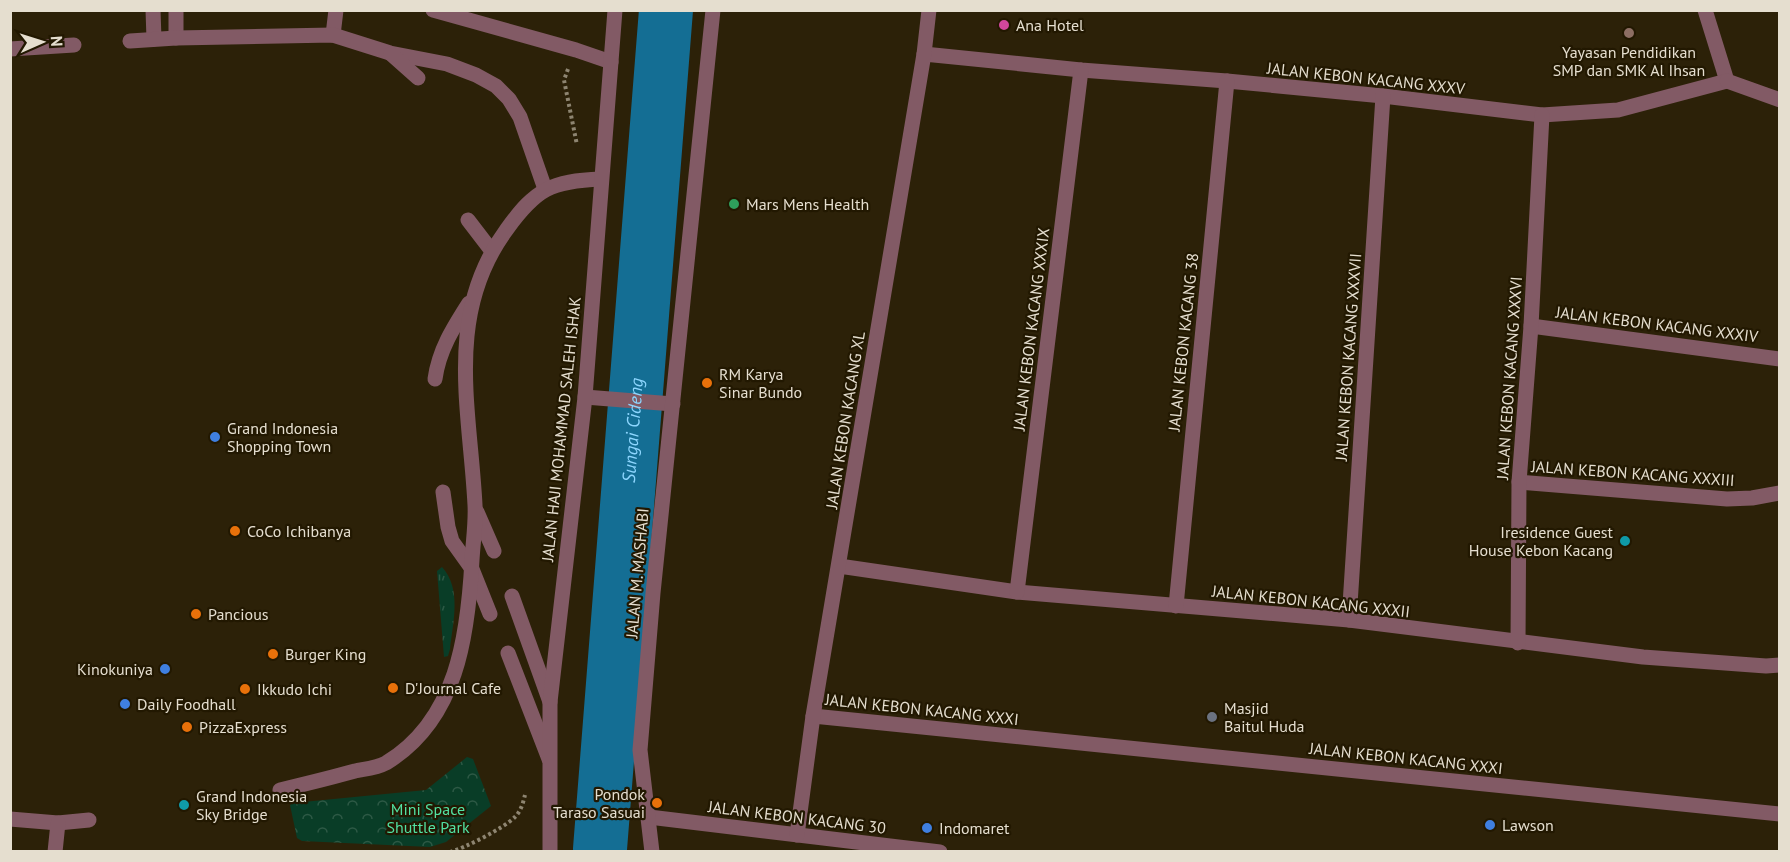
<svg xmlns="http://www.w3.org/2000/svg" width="1790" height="862" viewBox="0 0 1790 862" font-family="'PT Sans',sans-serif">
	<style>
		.grass { fill: url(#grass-tufts) }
		.park { fill: url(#park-crowns) }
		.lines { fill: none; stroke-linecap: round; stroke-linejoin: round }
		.river { stroke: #146e94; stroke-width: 54 }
		.path { stroke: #8e8571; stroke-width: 4; stroke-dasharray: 3 3; stroke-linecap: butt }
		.service { stroke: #825a65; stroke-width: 15 }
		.minor { stroke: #825a65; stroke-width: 15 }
		.tertiary { stroke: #825a65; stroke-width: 15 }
		.hotel-dot { fill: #d1479c; stroke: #221801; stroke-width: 2 }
		.education-dot { fill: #8d6e63; stroke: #221801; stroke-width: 2 }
		.leisure-dot { fill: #2e9e5b; stroke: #221801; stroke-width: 2 }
		.food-dot { fill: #e8710a; stroke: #221801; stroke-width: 2 }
		.shop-dot { fill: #3f7fe0; stroke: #221801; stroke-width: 2 }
		.culture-dot { fill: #0f9aa8; stroke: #221801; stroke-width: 2 }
		.worship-dot { fill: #6b7280; stroke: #221801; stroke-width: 2 }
		.labels { text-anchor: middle; stroke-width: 4.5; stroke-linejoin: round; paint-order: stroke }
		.poi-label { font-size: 16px; fill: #e5decf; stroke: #221801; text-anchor: start }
		.street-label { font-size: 16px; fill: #e5decf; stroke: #221801 }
		.park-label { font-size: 16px; fill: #52e1a2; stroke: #221801 }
		.water-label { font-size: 18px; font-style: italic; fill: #8dd6fe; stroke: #221801 }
	</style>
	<defs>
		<pattern id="grass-tufts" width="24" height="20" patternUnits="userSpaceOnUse" patternTransform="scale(1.5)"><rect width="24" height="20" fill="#093d27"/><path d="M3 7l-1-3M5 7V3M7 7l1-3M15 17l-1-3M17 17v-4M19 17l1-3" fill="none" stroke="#2d5945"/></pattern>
		<pattern id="park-crowns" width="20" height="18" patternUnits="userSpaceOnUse" patternTransform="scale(1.5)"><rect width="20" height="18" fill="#093d27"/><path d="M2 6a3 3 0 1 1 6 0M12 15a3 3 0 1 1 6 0" fill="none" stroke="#2d5945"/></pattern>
	</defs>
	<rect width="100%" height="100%" fill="#2c2108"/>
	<!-- grass -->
	<path class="grass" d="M442,567c20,22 11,55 8,82l-2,7 -4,1 -7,-86z"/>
	<!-- park -->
	<polygon class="park" points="467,757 473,759 491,806 446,842 430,847 302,841 297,838 290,805 293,803 426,790"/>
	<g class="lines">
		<!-- river -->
		<path class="river" id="s1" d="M600,849l66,-839"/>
		<!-- path -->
		<g class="path">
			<polyline points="568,69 564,80 577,145"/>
			<path d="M450,852c15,-4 54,-24 65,-35 6,-6 8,-14 10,-22"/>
		</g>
		<!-- service -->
		<g class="service">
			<polyline points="153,10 154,39"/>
			<polyline points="176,10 176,38"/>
			<polyline points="333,35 336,10"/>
			<polyline points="130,41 176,38 333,35 390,53 447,64 476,75 496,86 509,99 520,117 545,189"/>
			<polyline points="10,49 74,45"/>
			<polyline points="391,54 418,78"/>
			<polyline points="468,220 491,250"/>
			<path d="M435,379c4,-29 18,-51 34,-76"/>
			<polyline points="443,492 448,527 452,541 472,569 490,614"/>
			<polyline points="477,512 494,551"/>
			<polyline points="512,596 550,702"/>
			<polyline points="508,653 549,759"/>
			<path d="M280,790c25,-6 50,-12 75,-19 10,-2 22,-3 31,-8 71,-43 82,-127 86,-203 1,-18 4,-37 3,-55 -5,-97 -31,-191 32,-276 29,-40 44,-48 94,-50"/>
			<polyline points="10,819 58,823 89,820"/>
			<polyline points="55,852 58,823"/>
		</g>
		<!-- minor -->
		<g class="minor">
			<polyline points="433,10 576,50 611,62"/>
			<polyline points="1705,10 1727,81"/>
			<polyline points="924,54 1081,70 1227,81 1383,96 1542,115 1618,110 1727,81"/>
			<polyline points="1727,81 1780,100"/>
			<polyline points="1531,326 1780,359"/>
			<polyline points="1519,482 1727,499 1752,498 1780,493"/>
			<polyline points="839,566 1017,592 1349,620 1643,657 1766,666 1780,665"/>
			<polyline points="1017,592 1081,70"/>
			<polyline points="1176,606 1227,81"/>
			<polyline points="1349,620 1383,96"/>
			<polyline points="1518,643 1519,482 1531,326 1542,115"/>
			<polyline points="813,716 1780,814"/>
			<polyline points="649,817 940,852"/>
			<polyline points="797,835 813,716 924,54 929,10"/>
		</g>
		<!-- tertiary -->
		<g class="tertiary">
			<polyline points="585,397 673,404"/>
			<polyline points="550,852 550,702 585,397 615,10"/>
			<polyline points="652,852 640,750 653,593 713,10"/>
		</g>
	</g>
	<!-- markers -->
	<circle class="hotel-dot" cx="1004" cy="25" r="6"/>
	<circle class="education-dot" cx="1629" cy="33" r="6"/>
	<circle class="leisure-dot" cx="734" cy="204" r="6"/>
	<g class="food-dot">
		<circle cx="707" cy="383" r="6"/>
		<circle cx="235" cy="531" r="6"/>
		<circle cx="196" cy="614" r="6"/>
		<circle cx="273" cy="654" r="6"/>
		<circle cx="393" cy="688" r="6"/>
		<circle cx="245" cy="689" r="6"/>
		<circle cx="187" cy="727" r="6"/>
		<circle cx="657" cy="803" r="6"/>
	</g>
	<g class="shop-dot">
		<circle cx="215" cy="437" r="6"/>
		<circle cx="165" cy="669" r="6"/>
		<circle cx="125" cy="704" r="6"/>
		<circle cx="1490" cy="825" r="6"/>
		<circle cx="927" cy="828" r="6"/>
	</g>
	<g class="culture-dot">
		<circle cx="1625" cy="541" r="6"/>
		<circle cx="184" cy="805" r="6"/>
	</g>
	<circle class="worship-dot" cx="1212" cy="717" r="6"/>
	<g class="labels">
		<!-- poi labels -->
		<g class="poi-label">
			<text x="1016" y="31">Ana Hotel</text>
			<text x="1629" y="58" text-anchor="middle">Yayasan Pendidikan<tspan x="1629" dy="18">SMP dan SMK Al Ihsan</tspan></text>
			<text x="746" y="210">Mars Mens Health</text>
			<text x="719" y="380">RM Karya<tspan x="719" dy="18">Sinar Bundo</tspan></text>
			<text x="227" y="434">Grand Indonesia<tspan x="227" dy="18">Shopping Town</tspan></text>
			<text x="247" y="537">CoCo Ichibanya</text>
			<text x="1613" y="538" text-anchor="end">Iresidence Guest<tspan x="1613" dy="18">House Kebon Kacang</tspan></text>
			<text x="208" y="620">Pancious</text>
			<text x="285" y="660">Burger King</text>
			<text x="153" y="675" text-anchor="end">Kinokuniya</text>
			<text x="405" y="694">D'Journal Cafe</text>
			<text x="257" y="695">Ikkudo Ichi</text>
			<text x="137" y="710">Daily Foodhall</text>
			<text x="1224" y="714">Masjid<tspan x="1224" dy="18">Baitul Huda</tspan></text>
			<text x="199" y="733">PizzaExpress</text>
			<text x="645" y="800" text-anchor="end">Pondok<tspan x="645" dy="18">Taraso Sasuai</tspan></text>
			<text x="196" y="802">Grand Indonesia<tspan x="196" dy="18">Sky Bridge</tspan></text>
			<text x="1502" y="831">Lawson</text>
			<text x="939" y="834">Indomaret</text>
		</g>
		<!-- street labels -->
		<g class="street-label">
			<text transform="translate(1366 78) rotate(6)" y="6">JALAN KEBON KACANG XXXV</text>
			<text transform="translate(1657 324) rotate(7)" y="6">JALAN KEBON KACANG XXXIV</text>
			<text transform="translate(1031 329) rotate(-83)" y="6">JALAN KEBON KACANG XXXIX</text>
			<text transform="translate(1183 342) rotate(-84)" y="6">JALAN KEBON KACANG 38</text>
			<text transform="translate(1348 357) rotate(-86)" y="6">JALAN KEBON KACANG XXXVII</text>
			<text transform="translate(1509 378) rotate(-86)" y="6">JALAN KEBON KACANG XXXVI</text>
			<text transform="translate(845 420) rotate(-81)" y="6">JALAN KEBON KACANG XL</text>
			<text transform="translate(561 429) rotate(-84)" y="6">JALAN HAJI MOHAMMAD SALEH ISHAK</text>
			<text transform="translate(1633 473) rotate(4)" y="6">JALAN KEBON KACANG XXXIII</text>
			<text transform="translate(637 573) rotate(-85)" y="6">JALAN M. MASHABI</text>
			<text transform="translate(1311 601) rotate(6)" y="6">JALAN KEBON KACANG XXXII</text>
			<text transform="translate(922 709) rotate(6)" y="6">JALAN KEBON KACANG XXXI</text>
			<text transform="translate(1406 758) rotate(6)" y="6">JALAN KEBON KACANG XXXI</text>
			<text transform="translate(797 817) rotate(7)" y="6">JALAN KEBON KACANG 30</text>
		</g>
		<!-- park labels -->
		<g class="park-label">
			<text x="428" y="815">Mini Space<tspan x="428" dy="18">Shuttle Park</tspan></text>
		</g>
		<!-- water labels -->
		<g class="water-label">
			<text dy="6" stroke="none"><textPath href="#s1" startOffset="420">Sungai Cideng</textPath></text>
		</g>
	</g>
	<!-- border -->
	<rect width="1790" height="862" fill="none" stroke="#e5decf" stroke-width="24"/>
	<!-- north arrow -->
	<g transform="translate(42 42) rotate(87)" stroke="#221801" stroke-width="4.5" paint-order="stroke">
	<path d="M0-4.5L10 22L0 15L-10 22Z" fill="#e5decf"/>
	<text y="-9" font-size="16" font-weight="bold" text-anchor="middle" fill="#e5decf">N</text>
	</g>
</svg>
